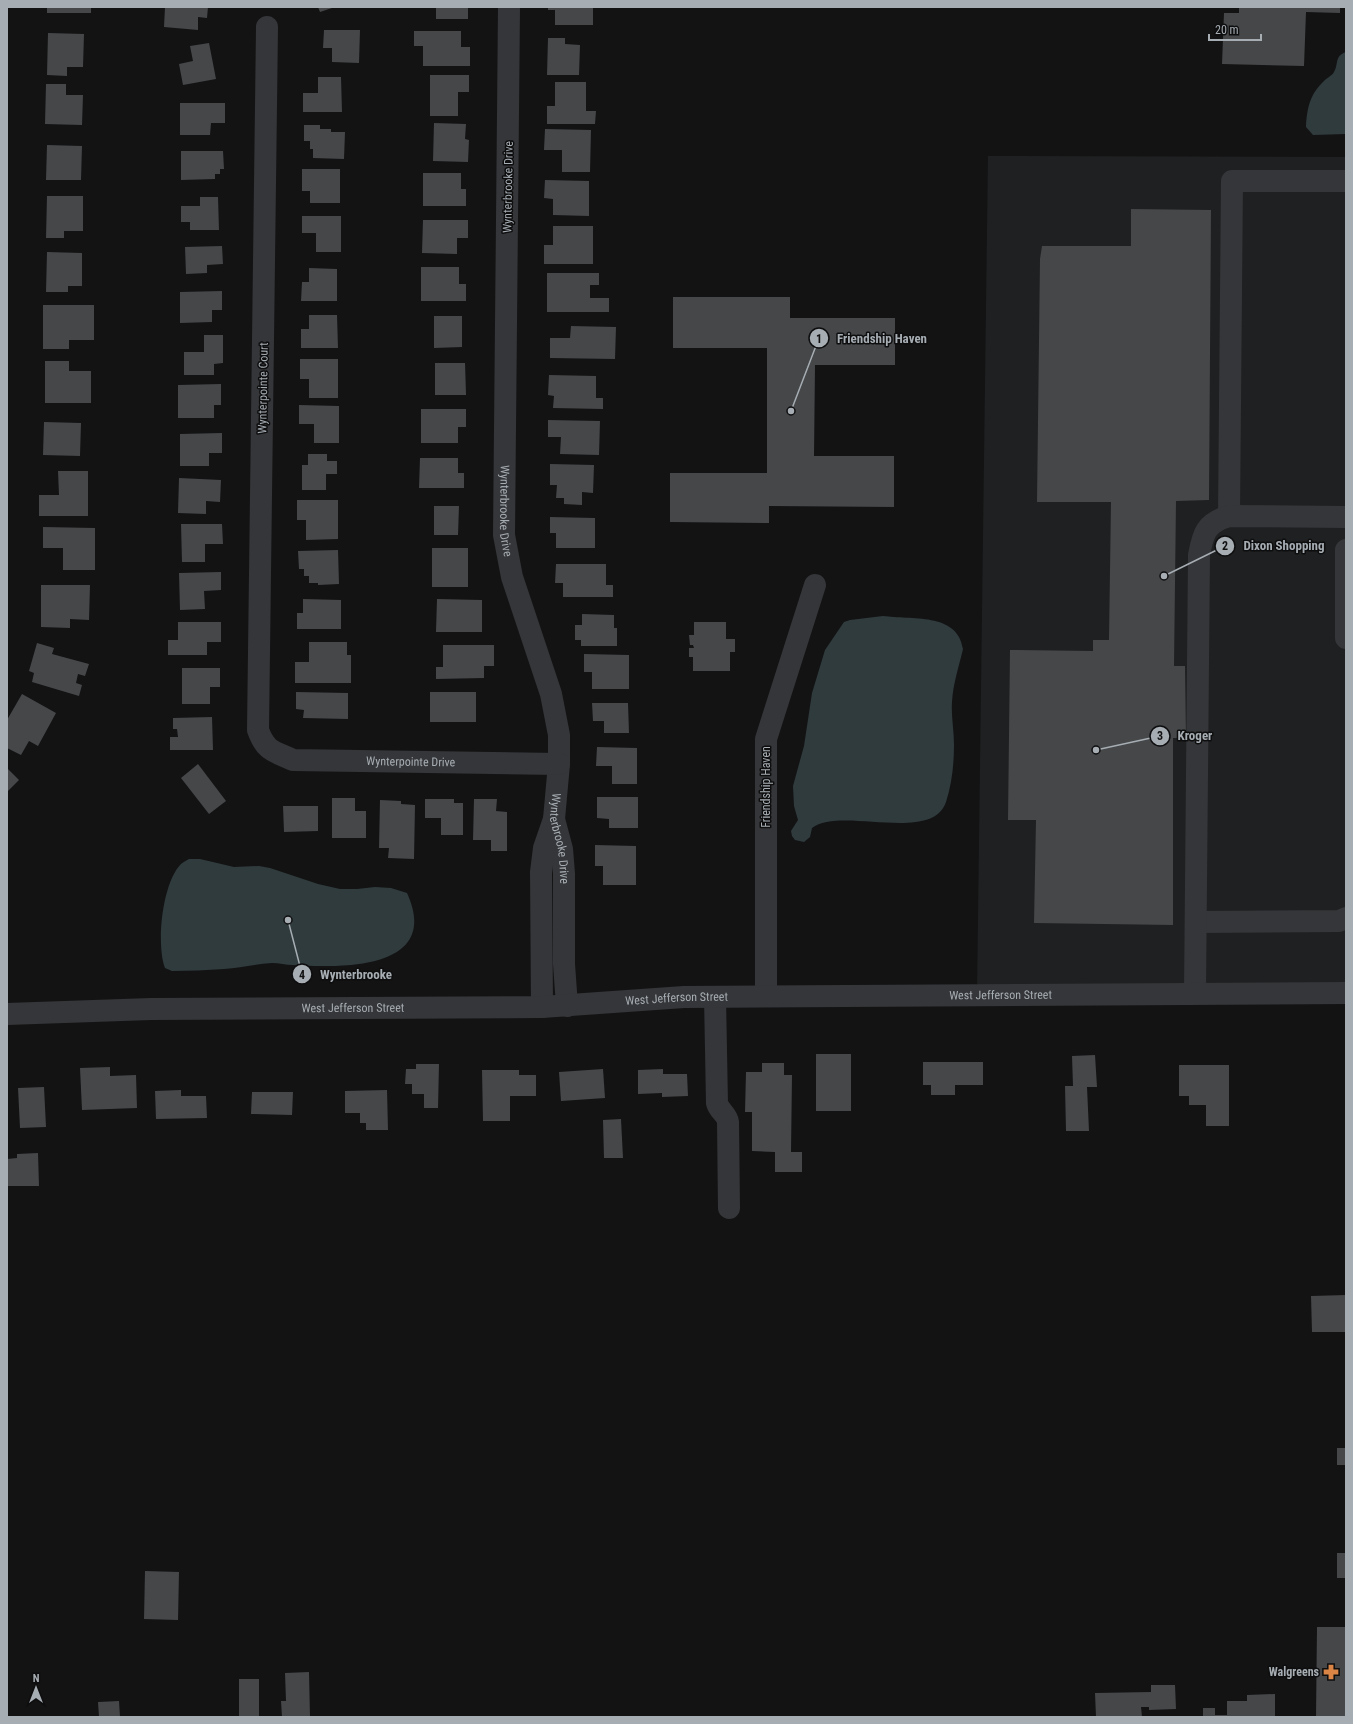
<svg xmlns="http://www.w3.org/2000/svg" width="1353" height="1724" viewBox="0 0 1353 1724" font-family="'Roboto Condensed',sans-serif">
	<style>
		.built { fill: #1f2021 }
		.water { fill: #303b3d }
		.building { fill: #454749 }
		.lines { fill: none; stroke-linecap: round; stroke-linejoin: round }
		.minor { stroke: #353639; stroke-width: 22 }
		.labels { text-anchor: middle; stroke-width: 3; stroke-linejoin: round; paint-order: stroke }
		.street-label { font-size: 12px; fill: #a6adb3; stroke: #0e0e0f }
		.poi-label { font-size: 12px; font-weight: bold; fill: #a6adb3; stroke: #0e0e0f; text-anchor: end }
		.leader { fill: none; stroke: #a6adb3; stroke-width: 1.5 }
		.callout-dot { fill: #a6adb3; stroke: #0e0e0f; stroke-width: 1.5 }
		.mark-label { font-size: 12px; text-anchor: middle; font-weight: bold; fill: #111 }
		.callout-label { font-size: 13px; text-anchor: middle; font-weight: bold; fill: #a6adb3; stroke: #0e0e0f; stroke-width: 3; stroke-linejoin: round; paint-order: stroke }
	</style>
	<rect width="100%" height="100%" fill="#131314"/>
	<!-- built -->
	<polygon class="built" points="988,156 1346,157 1346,995 977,996"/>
	<!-- water -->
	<g class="water">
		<path d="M1346,52v82l-33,1 -7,-8c1,-19 4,-33 18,-46 2,-3 8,-5 10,-9 5,-8 0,-16 12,-20z"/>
		<path d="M883,616c27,4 75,-4 80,33 -4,17 -10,35 -11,53 -1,14 2,28 2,43 0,18 -2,39 -8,57 -14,42 -105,4 -134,26l-2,9 -6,5 -9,-2 -3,-4 -1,-5 7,-11 -4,-14 -1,-20 11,-40 8,-53 13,-43 19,-28 6,-2z"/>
		<path d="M189,859h11l34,8 25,-1 11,2 48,16 22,5h17l18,-2 16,1 16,5c35,77 -66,75 -114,72 -7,0 -14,-2 -21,-2 -16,1 -32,5 -48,6 -17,1 -35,2 -52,2l-7,-3c-9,-23 -3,-85 16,-104 2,-2 5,-3 8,-5z"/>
	</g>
	<!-- building -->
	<g class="building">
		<rect x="47" y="7" width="44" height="6"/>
		<polygon points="165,7 208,7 207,18 198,17 198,30 164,27"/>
		<polygon points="318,7 335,7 320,12"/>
		<rect x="436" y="7" width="32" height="12"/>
		<polygon points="548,7 593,7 593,25 555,25 555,10 548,10"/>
		<polygon points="1239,7 1340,7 1340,13 1306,12 1304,66 1222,64 1224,13 1239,13"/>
		<polygon points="324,30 360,30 359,63 332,62 332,48 323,48"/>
		<polygon points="414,31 461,31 461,47 470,47 470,66 423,66 423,46 414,46"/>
		<polygon points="48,33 84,34 83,67 67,67 67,76 47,75"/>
		<polygon points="548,38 565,38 565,44 580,45 579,75 547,75"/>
		<polygon points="209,43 216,79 183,85 179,64 193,61 190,46"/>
		<polygon points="430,75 469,75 469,92 458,92 458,116 430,116"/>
		<polygon points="318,77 341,77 342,112 303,112 303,93 318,93"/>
		<polygon points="555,82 586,82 586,111 596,111 595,124 547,124 547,106 555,106"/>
		<polygon points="46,84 66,84 66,95 83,95 82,125 45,124"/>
		<polygon points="180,103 225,103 225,123 211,123 210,135 180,135"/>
		<polygon points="434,123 466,124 465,139 469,140 468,162 433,161"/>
		<polygon points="304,125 320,125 320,129 331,129 331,132 345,132 344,159 313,158 313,149 310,149 310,141 304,141"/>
		<polygon points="545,129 591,130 590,172 562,172 562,150 544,150"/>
		<polygon points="47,145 82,146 81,180 46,180"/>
		<polygon points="181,151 223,151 224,169 220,169 220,174 215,174 215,179 181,180"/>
		<polygon points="302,169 340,169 340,203 310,203 310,191 302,191"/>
		<polygon points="423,173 461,173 461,189 466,189 466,206 423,206"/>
		<polygon points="545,180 589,181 589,216 553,215 553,199 544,198"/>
		<polygon points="47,196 83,196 83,231 64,231 64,238 46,238"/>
		<polygon points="200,197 218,197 219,230 190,230 190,222 181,222 181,206 200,206"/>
		<polygon points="1131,209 1211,210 1209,500 1176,501 1174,666 1185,666 1186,738 1173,738 1173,925 1034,923 1036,820 1008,820 1010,650 1093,651 1093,640 1109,640 1111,502 1037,502 1040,259 1042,246 1131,246"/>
		<polygon points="302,216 341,216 341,252 316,252 316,233 302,233"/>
		<polygon points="423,220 468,220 468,238 457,238 457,254 422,253"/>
		<polygon points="553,226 593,226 593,264 544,264 544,245 553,245"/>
		<polygon points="222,246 223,264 207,265 207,273 186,274 185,247"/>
		<polygon points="47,252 82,253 82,286 68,286 68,292 46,292"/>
		<polygon points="421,267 459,267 459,284 466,284 466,301 421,301"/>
		<polygon points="309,268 337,269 337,301 301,301 302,282 309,282"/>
		<polygon points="547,273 599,273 599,285 590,285 590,298 609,298 609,312 547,312"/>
		<polygon points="222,291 222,310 212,310 212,322 180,323 180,292"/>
		<polygon points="673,297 790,297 790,318 895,318 895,365 815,365 814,456 894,456 894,507 769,506 769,523 670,522 670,473 767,473 767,348 673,348"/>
		<polygon points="43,305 94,305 94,340 69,340 69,349 43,349"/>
		<polygon points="309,315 337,315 338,348 301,348 301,329 309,329"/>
		<polygon points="434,316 462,316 462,347 434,348"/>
		<polygon points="571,326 616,327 615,359 550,358 550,338 570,338"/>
		<polygon points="204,335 223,335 223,363 214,364 214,375 184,375 184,352 204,352"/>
		<polygon points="300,359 338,359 338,398 309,398 309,379 300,379"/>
		<polygon points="45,361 69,361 69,371 91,371 91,403 45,403"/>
		<polygon points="435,363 465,363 466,395 435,395"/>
		<polygon points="549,375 596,376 596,398 603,398 603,409 553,408 554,396 548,395"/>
		<polygon points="221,384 221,405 214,405 214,418 178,418 178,385"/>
		<polygon points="299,405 339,406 339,443 314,443 314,424 299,424"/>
		<polygon points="421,409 466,409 466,427 458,427 458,443 421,443"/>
		<polygon points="548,420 600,421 599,455 560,454 561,437 548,437"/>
		<polygon points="44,422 81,423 80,456 43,455"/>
		<polygon points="222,433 222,453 209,453 209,466 180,466 180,434"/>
		<polygon points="308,454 327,454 327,461 337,461 337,474 326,474 326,490 302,490 302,465 308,465"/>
		<polygon points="420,458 458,458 458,473 464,473 464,488 419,488"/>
		<polygon points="550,464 594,465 593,493 582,492 582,505 564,504 564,498 556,498 557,485 550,485"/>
		<polygon points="58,471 88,471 88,516 39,516 39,495 59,495"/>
		<polygon points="179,478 221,480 220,502 206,501 206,514 178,513"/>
		<polygon points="297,500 338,500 338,539 306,540 306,520 297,520"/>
		<polygon points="434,506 459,506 458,535 434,535"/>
		<polygon points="550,517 595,518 595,548 556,548 556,533 550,533"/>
		<polygon points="181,524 222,524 223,544 205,544 205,562 182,562"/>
		<polygon points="43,527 95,528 95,570 63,570 63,548 43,548"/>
		<rect x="432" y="548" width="36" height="39"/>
		<polygon points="338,550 339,584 318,585 318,583 309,583 309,576 304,576 304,569 299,569 298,551"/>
		<polygon points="556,564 606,564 606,585 613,585 613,597 563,597 563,583 555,583"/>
		<polygon points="221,572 221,590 204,591 205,609 180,610 179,573"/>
		<polygon points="41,585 90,585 89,620 70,619 70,628 41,627"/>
		<polygon points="303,599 341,600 341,629 297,629 297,613 303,613"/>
		<polygon points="437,599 482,600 482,632 436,632"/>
		<polygon points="582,614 614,615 614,628 617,628 617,646 581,646 581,640 575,640 575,625 582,625"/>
		<polygon points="178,622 221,622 221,642 207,642 207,655 168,655 168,640 178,640"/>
		<polygon points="694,622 726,622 726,639 735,639 735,652 730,652 730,671 693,671 693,657 689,657 689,648 694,648 693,645 690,645 689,635 694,635"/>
		<polygon points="309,642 347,642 347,655 351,655 351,683 295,683 295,662 309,662"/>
		<polygon points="37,643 54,648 52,654 89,664 85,676 78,674 76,683 82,685 79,696 32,682 34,673 29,671"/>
		<polygon points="443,645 494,645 494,666 484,666 484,678 436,679 436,667 443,667"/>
		<polygon points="584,654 629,655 629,689 592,689 592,672 584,672"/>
		<polygon points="182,668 220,668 220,687 210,687 210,704 182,704"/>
		<polygon points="296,692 348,693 348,719 303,718 304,710 296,709"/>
		<rect x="430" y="692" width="46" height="30"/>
		<polygon points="22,694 56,713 38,746 29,741 21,755 7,748 7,720"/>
		<polygon points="592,703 628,703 629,733 604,733 604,721 593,721"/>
		<polygon points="212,717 213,750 170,750 170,737 178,737 177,729 173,729 173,718"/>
		<polygon points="597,747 637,748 637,784 612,784 612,766 596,766"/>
		<polygon points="198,764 226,801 209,814 181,778"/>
		<polygon points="7,768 19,780 7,792"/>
		<polygon points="597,797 638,797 638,828 609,828 609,819 597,818"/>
		<polygon points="332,798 355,798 355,811 366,811 366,838 332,838"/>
		<polygon points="425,799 454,799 454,803 463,803 463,835 441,835 441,818 425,818"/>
		<polygon points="474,799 497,799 496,811 507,812 507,851 491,851 491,840 473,840"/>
		<polygon points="380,800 401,801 401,804 415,805 414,859 388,858 389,848 379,848"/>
		<polygon points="283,806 318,806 318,831 284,832"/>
		<polygon points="595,845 636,846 636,885 603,885 603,866 595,866"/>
		<rect x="816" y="1054" width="35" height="57"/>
		<polygon points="1095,1055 1097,1087 1087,1087 1089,1131 1066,1131 1065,1086 1073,1086 1072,1056"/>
		<polygon points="923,1062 983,1062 983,1085 955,1085 955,1095 931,1095 931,1085 923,1085"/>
		<polygon points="762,1063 784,1063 784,1075 792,1075 791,1152 802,1152 802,1172 775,1172 775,1152 752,1151 752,1112 745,1112 746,1072 762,1072"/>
		<polygon points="416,1064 439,1064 438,1108 424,1108 424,1094 412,1094 412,1084 405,1084 406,1069 416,1069"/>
		<polygon points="1179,1065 1229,1065 1229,1126 1206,1126 1206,1105 1189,1105 1189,1096 1179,1096"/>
		<polygon points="110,1067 110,1076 136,1075 137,1108 82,1110 80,1068"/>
		<polygon points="603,1069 605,1098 561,1101 559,1072"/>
		<polygon points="663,1069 663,1074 687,1074 688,1096 662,1097 662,1093 638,1094 638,1070"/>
		<polygon points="482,1070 519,1070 519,1075 536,1075 536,1096 510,1096 510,1121 483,1121"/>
		<polygon points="44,1087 46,1127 20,1128 18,1088"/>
		<polygon points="181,1090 181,1096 206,1096 207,1118 156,1119 155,1091"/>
		<polygon points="387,1090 388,1130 366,1130 366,1123 360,1123 360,1113 345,1113 345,1091"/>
		<polygon points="252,1092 293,1092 292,1115 251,1114"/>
		<polygon points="621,1119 623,1158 604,1158 603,1120"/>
		<polygon points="38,1153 39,1186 7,1186 7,1159 17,1158 17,1154"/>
		<polygon points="1346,1295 1346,1332 1312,1332 1311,1296"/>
		<rect x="1337" y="1448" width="9" height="17"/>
		<rect x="1337" y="1553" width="9" height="25"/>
		<polygon points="145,1571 179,1572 178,1620 144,1619"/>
		<polygon points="1317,1627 1346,1627 1346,1717 1316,1717"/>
		<polygon points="309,1672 310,1717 282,1717 281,1701 286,1701 285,1673"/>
		<rect x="239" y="1679" width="20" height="38"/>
		<polygon points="1151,1685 1175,1685 1176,1709 1149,1710 1149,1707 1141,1707 1142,1717 1096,1717 1095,1693 1151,1692"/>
		<polygon points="1275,1694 1275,1717 1203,1717 1203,1708 1215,1708 1215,1715 1227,1715 1227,1701 1247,1701 1247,1695"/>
		<polygon points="119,1701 120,1717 99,1717 98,1702"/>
	</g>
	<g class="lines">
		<!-- minor -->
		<g class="minor">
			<path id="s1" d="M509,7l-5,528 8,42 39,117 8,41v29l-5,55 8,30 2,25v90l3,42"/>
			<path id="s2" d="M267,27l-9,703c8,22 16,21 35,30l266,4"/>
			<polyline points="1229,516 1232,181 1346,181"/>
			<polyline points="1346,550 1346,638"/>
			<polyline points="1196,922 1339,921 1346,918"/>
			<path d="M1195,993l4,-438c4,-22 7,-32 30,-39l117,1"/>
			<polyline points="766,996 766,739 815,585"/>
			<path d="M715,997l2,106c2,8 10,11 11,19l1,86"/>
			<polyline points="542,1007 541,872 544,848 554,819"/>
			<path id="s3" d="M7,1014l144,-5 391,-2 142,-10 662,-4"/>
		</g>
	</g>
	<!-- icons -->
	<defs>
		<symbol id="pharmacy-bare" viewBox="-9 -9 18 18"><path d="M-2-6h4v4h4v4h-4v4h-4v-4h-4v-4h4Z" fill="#da8545" stroke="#0e0e0f" stroke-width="2.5" paint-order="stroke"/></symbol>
	</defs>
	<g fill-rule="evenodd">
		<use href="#pharmacy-bare" x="1320" y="1661" width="22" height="22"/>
	</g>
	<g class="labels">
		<!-- street labels -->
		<g class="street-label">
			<text transform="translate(508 187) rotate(-89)" y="4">Wynterbrooke Drive</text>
			<text transform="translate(263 388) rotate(-89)" y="4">Wynterpointe Court</text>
			<text dy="4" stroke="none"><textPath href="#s1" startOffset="504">Wynterbrooke Drive</textPath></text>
			<text dy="4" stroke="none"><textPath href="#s2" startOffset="869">Wynterpointe Drive</textPath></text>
			<text transform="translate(766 787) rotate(-90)" y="4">Friendship Haven</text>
			<text dy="4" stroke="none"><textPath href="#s1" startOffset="840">Wynterbrooke Drive</textPath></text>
			<text dy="4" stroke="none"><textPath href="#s3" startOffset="994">West Jefferson Street</textPath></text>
			<text dy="4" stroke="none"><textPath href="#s3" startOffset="670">West Jefferson Street</textPath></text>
			<text dy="4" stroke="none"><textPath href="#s3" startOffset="346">West Jefferson Street</textPath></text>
		</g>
		<!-- poi labels -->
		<g class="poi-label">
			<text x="1319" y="1676">Walgreens</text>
		</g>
	</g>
	<!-- callouts -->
	<path class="leader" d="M791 411L819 338M1164 576L1225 546M1096 750L1160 736M288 920L302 974"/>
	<g class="callout-dot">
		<circle cx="791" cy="411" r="4"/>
		<circle cx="1164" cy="576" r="4"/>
		<circle cx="1096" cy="750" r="4"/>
		<circle cx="288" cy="920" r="4"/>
		<circle cx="819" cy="338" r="10"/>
		<circle cx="1225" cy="546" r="10"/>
		<circle cx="1160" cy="736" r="10"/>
		<circle cx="302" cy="974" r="10"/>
	</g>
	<g class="mark-label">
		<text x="819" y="343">1</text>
		<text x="1225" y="550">2</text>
		<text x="1160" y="740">3</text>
		<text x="302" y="979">4</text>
	</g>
	<g class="callout-label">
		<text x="882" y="343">Friendship Haven</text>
		<text x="1284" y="550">Dixon Shopping</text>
		<text x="1195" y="740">Kroger</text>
		<text x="356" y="979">Wynterbrooke</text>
	</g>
	<!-- border -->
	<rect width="1353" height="1724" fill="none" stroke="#a6adb3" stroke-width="16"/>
	<!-- north arrow -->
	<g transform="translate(36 1688)" stroke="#0e0e0f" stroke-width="3" paint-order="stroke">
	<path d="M0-3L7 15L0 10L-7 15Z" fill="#a6adb3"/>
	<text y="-6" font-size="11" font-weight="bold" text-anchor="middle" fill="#a6adb3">N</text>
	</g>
	<!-- scale -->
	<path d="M1209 34v6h52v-6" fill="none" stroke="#a6adb3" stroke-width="2"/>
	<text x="1215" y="34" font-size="12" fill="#a6adb3" stroke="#0e0e0f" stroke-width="3" paint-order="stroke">20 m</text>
</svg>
